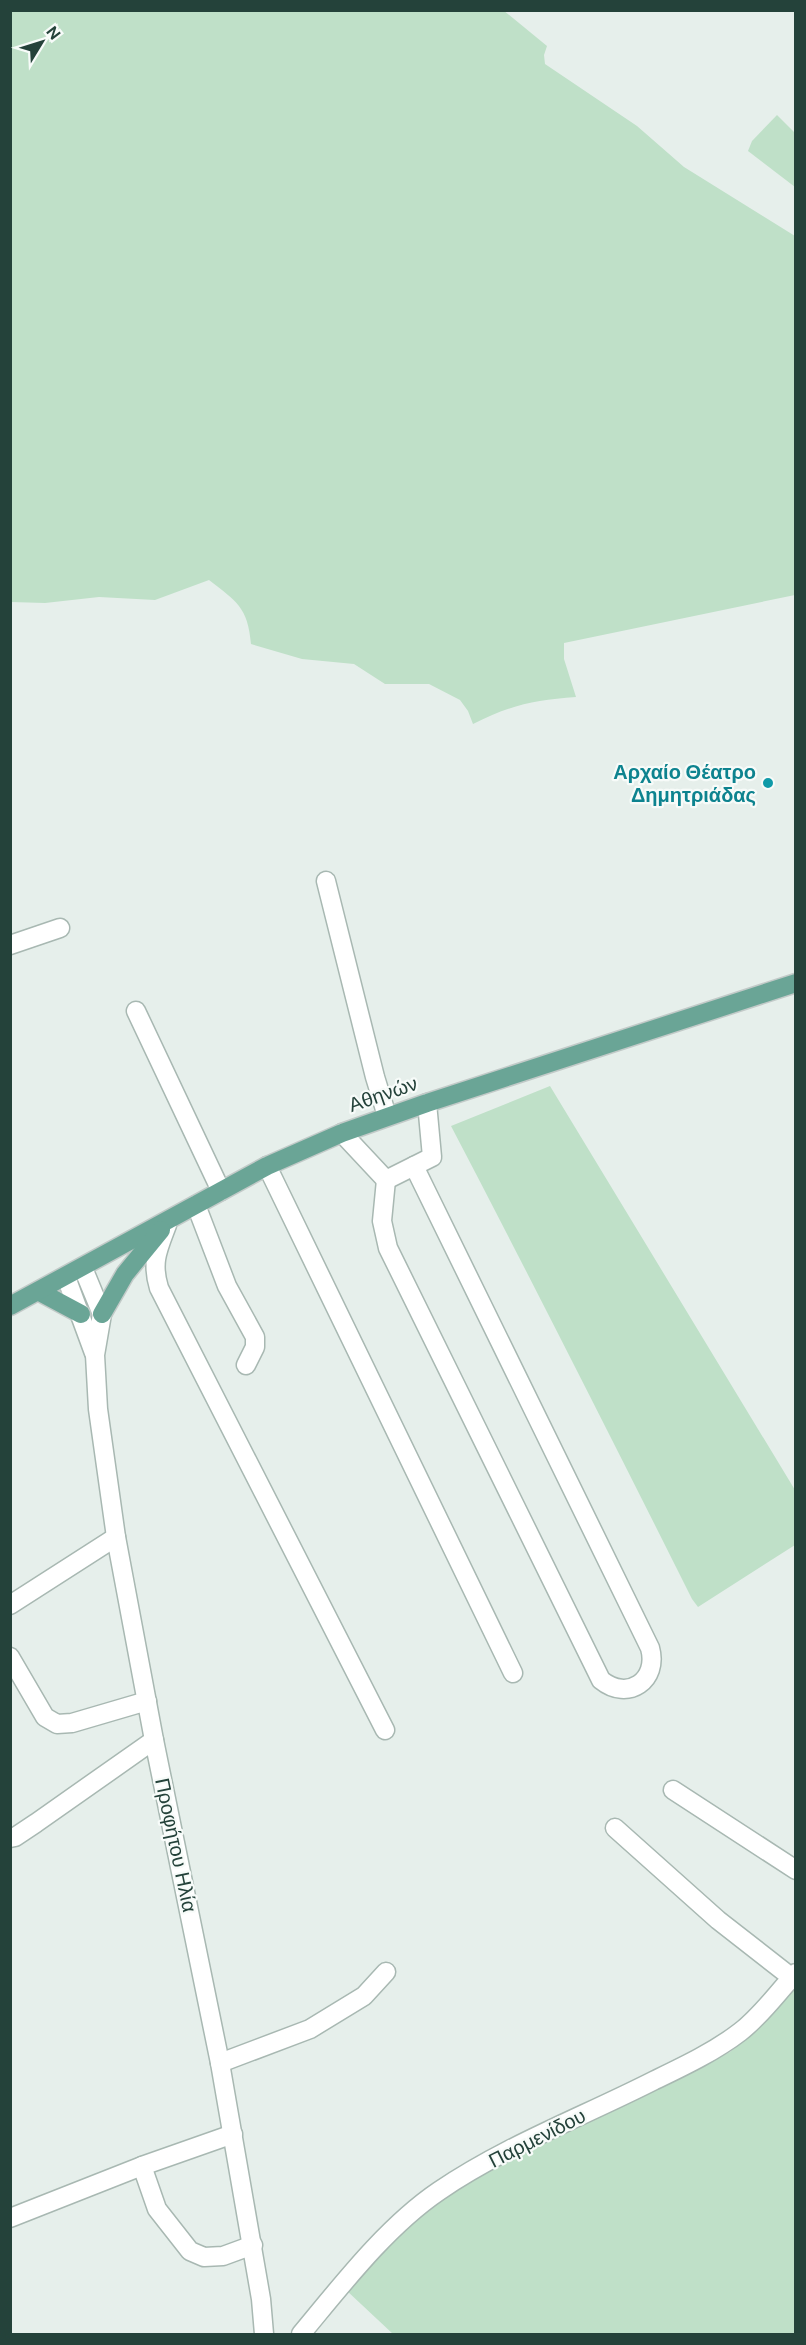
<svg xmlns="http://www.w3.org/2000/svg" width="806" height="2345" viewBox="0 0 806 2345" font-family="'DM Sans',sans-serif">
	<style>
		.green { fill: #bfe0c8 }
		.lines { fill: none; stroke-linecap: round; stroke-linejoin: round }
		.minor-casing { stroke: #a8b8b2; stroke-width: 21 }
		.major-casing { stroke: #c2cac8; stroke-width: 21 }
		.minor { stroke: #fff; stroke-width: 18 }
		.major { stroke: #6aa596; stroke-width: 18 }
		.culture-dot { fill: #0f9aa8; stroke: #f7fbf9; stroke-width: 2 }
		.labels { text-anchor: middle; stroke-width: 4.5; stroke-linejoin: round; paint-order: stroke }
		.culture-label { font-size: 20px; font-weight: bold; fill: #0d838f; stroke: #f7fbf9; text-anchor: end }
		.street-label { font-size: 20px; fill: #24423a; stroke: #f7fbf9 }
	</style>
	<rect width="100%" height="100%" fill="#e6efeb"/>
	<!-- green -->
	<g class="green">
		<path d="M11,10h492l44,36 -3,9 1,9 92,62 47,41 111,69v359l-231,48v16l12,38c-41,3 -66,8 -103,27l-5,-13 -8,-11 -31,-16h-44l-31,-20 -52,-5 -51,-15c-3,-37 -15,-43 -42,-64l-54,20 -56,-3 -54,6 -34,-1z"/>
		<polygon points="777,115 795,133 795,187 748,151 752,141"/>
		<path d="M550,1086l245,404v55l-97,62 -6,-8c-79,-158 -159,-316 -241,-473z"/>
		<polygon points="795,1988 795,2334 393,2334 346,2290 420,2215 473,2177 730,2052 749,2036"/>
	</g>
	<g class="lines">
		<defs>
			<g id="minor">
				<polyline points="326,881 375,1077 387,1116"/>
				<polyline points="10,945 60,928"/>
				<polyline points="136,1011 221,1191"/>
				<polyline points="342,1133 386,1180 432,1157 427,1103"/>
				<polyline points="267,1166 513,1673"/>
				<path d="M386,1180l-4,41 6,27 213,432c27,22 58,0 49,-32l-236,-482"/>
				<polyline points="196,1205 227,1286 255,1337 255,1347 246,1365"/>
				<path d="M167,1225c-9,24 -16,37 -8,63l226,442"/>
				<polyline points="83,1268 102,1314 95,1355 98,1409 116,1537 154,1740 220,2063 261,2299 264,2334"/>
				<polyline points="66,1277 94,1353"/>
				<polyline points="10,1605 116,1537"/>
				<polyline points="10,1657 45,1717 57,1724 72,1723 147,1701"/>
				<polyline points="673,1790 796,1870"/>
				<polyline points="615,1828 718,1920 791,1977"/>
				<polyline points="10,1838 15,1837 36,1823 154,1740"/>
				<polyline points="220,2063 310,2029 364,1996 386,1972"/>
				<polyline points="142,2166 157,2209 190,2251 204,2257 223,2256 253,2245"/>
				<polyline points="10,2218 142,2166 233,2134"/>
				<path d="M301,2334c40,-48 85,-107 138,-143 66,-45 143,-74 214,-110 29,-14 61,-29 87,-49 21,-16 37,-39 56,-59"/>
			</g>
			<g id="major">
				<polyline points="38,1291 81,1314"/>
				<polyline points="10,1306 267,1166 342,1133 427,1103 796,983"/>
				<polyline points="102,1314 125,1274 161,1230"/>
			</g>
		</defs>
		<!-- minor casing -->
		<use href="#minor" class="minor-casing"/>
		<!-- major casing -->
		<use href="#major" class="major-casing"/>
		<!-- minor -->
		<use href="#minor" class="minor"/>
		<!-- major -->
		<use href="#major" class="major"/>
	</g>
	<!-- markers -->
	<circle class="culture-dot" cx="768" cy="783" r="6"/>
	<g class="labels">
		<!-- culture labels -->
		<g class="culture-label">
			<text x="756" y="779">Αρχαίο Θέατρο<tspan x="756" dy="23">Δημητριάδας</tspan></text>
		</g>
		<!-- street labels -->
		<g class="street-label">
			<text transform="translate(383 1094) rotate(-19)" y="7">Αθηνών</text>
			<text transform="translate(176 1845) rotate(78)" y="7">Προφήτου Ηλία</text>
			<text transform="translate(537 2138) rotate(-27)" y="7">Παρμενίδου</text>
		</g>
	</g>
	<!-- border -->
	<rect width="806" height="2345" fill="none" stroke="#24423a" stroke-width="24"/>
	<!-- north arrow -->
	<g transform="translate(42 42) rotate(52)" stroke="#f7fbf9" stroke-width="4.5" paint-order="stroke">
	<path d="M0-4.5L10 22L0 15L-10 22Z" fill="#24423a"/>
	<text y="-9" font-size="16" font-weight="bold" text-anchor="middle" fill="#24423a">N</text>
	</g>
</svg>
